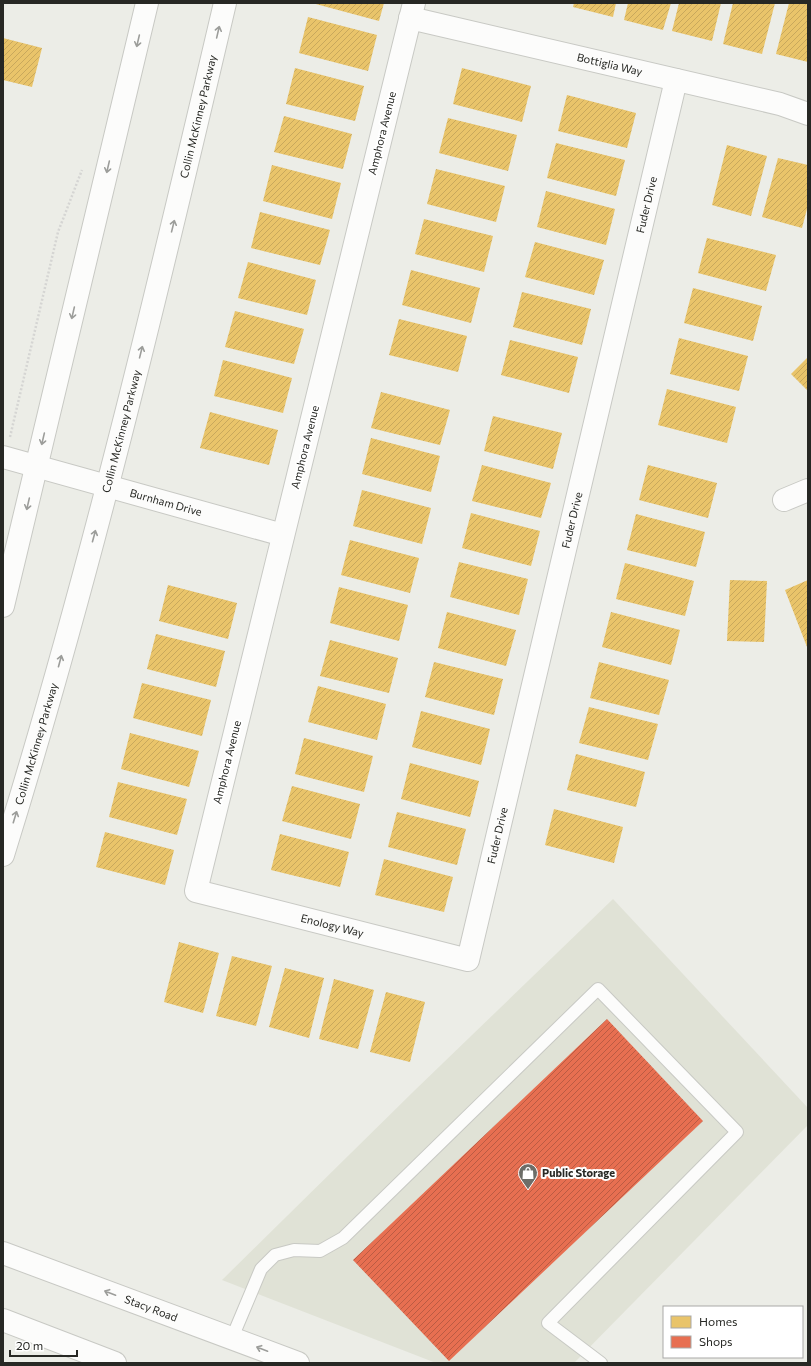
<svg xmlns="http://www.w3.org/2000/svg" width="811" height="1366" viewBox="0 0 811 1366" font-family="Commissioner,sans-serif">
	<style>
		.built { fill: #e0e2d6 }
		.homes { fill: url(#homes-hatch) }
		.shops { fill: url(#shops-hatch) }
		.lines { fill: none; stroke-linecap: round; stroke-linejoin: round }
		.lane-casing { stroke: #c8c9c4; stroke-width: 14 }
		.street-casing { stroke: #c8c9c4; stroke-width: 24 }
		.secondary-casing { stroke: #c8c9c4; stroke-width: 24 }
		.path { stroke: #d5d5d3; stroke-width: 2.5; stroke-dasharray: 2 2; stroke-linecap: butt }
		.lane { stroke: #fcfcfb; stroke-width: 12 }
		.street { stroke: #fcfcfb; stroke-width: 22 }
		.secondary { stroke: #fcfcfb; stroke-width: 22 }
		.oneway { stroke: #9c9d9a }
		.labels { text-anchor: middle; stroke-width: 4; stroke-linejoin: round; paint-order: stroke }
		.street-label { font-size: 11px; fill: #272824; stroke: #fff }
		.poi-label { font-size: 11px; font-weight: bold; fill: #272824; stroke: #fff; text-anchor: start }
	</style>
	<defs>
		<pattern id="homes-hatch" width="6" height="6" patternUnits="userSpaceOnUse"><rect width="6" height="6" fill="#e9c46a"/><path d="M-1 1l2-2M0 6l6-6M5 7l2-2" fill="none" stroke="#c8a85c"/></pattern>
		<pattern id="shops-hatch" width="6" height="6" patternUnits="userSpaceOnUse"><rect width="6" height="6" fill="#e76f51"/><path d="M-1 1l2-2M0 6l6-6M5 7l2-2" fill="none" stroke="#bb5b43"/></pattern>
	</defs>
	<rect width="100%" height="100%" fill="#ecede7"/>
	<!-- built -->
	<polygon class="built" points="613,899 808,1108 808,1125 574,1363 436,1363 222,1280 414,1091"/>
	<!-- homes -->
	<g class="homes">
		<polygon points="312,3 384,3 379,21"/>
		<polygon points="574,3 616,3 613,17 573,7"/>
		<polygon points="628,3 671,3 663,30 624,20"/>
		<polygon points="679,3 721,3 712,41 672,31"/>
		<polygon points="733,3 775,3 762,54 723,44"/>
		<polygon points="789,3 808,3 808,62 776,54"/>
		<polygon points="308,17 377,35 368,71 299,53"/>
		<polygon points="3,38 42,48 32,87 3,80"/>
		<polygon points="295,68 364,86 355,121 286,104"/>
		<polygon points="462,68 531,86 522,122 453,104"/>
		<polygon points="567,95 636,113 627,148 558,131"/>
		<polygon points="284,116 352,134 343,169 274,152"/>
		<polygon points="448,118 517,135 508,171 439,153"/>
		<polygon points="556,143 625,160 616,196 547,178"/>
		<polygon points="727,145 767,156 751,216 712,205"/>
		<polygon points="778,158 808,165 808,205 802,228 762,217"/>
		<polygon points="272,165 341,183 332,219 263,201"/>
		<polygon points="436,169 505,186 496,222 427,204"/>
		<polygon points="546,191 615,209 606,245 537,227"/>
		<polygon points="260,212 330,230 320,265 251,248"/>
		<polygon points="424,219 493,236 484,272 415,254"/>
		<polygon points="707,238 776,255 766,291 698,273"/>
		<polygon points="535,242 604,260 594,295 525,277"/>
		<polygon points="248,262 316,280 307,315 238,298"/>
		<polygon points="411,270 480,288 471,323 402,305"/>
		<polygon points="693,288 762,306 753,341 684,323"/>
		<polygon points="522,292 591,309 582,345 513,327"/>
		<polygon points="235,311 304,329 294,364 225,347"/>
		<polygon points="399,319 467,336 458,372 389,355"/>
		<polygon points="679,338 748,356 739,391 670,374"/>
		<polygon points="510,340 578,357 569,393 501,375"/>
		<polygon points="808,357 808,391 791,374"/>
		<polygon points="223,360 292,378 283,413 214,396"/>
		<polygon points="667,389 736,407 727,443 658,425"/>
		<polygon points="381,392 450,410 440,445 371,428"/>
		<polygon points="210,412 278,430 269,465 200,448"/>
		<polygon points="493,416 562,433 553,469 484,451"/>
		<polygon points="371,438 440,456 431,492 362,474"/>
		<polygon points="482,465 551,483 541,518 472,501"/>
		<polygon points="648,465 717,483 708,518 639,500"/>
		<polygon points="362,490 431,508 422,544 353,526"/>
		<polygon points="471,513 540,531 531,566 462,548"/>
		<polygon points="636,514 705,532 696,567 627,550"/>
		<polygon points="350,540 419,558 410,593 341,575"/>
		<polygon points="459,562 528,579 519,615 450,597"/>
		<polygon points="625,563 694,581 685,616 616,599"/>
		<polygon points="730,580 767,581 764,642 727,641"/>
		<polygon points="808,580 808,646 807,647 785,590"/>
		<polygon points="168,585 237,603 228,639 159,621"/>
		<polygon points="339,587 408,605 399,641 330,623"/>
		<polygon points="447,612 516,630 506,666 438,648"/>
		<polygon points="611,612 680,630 671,665 602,647"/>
		<polygon points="156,634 225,651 216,687 147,669"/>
		<polygon points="330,640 398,658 389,693 320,676"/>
		<polygon points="434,662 503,679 494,715 425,697"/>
		<polygon points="599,662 669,680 659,715 590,698"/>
		<polygon points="142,683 211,700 202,736 133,718"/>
		<polygon points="318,686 386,704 377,740 308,722"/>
		<polygon points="589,707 658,724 648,760 579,743"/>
		<polygon points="421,711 490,729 481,765 412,747"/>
		<polygon points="130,733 199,751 189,787 121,769"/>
		<polygon points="304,738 373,756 364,792 295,774"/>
		<polygon points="576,754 645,772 636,807 567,790"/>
		<polygon points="410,763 479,781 470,817 401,799"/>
		<polygon points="118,782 187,799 177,835 109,817"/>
		<polygon points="292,786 360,804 351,839 282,821"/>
		<polygon points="554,809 623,827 614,863 545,845"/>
		<polygon points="397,812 466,829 457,865 388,847"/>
		<polygon points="105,832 174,850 165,885 96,867"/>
		<polygon points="280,834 349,852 340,887 271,870"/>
		<polygon points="384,859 453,877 444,912 375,895"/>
		<polygon points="179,942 219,953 203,1013 164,1002"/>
		<polygon points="232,956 272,966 256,1026 216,1016"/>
		<polygon points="285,968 324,978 309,1038 269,1027"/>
		<polygon points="334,979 374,990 358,1049 319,1039"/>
		<polygon points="386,992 425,1002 410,1062 370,1052"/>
	</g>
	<!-- shops -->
	<polygon class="shops" points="607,1019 703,1121 449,1361 353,1260"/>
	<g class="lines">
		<defs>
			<polyline id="lane" points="232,1338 261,1269 275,1255 294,1250 320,1251 343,1238 598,989 737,1132 548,1323 601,1363"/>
			<g id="street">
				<path id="s1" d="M414,3l-218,888 272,69 208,-880"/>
				<path id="s2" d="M410,18l370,86 28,10"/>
				<path id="s3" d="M3,457l280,78"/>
				<polyline points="784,500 808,490"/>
			</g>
			<g id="secondary">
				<polyline points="3,606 147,3"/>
				<path id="s4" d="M3,855c87,-280 155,-566 222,-852"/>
				<path id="s5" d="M3,1253l295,110"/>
				<polyline points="3,1320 115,1363"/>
			</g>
		</defs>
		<!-- lane casing -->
		<use href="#lane" class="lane-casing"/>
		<!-- street casing -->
		<use href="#street" class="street-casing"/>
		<!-- secondary casing -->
		<use href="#secondary" class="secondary-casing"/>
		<!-- path -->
		<polyline class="path" points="10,437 58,232 82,170"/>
		<!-- lane -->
		<use href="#lane" class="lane"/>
		<!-- street -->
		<use href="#street" class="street"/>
		<!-- secondary -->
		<use href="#secondary" class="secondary"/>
	</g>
	<!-- one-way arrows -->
	<defs><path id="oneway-shaft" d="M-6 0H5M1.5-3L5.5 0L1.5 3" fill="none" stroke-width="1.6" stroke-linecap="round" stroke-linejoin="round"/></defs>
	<g class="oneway">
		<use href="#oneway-shaft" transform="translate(218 32) rotate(-77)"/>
		<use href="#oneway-shaft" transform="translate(138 41) rotate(103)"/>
		<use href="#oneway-shaft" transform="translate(108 167) rotate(103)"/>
		<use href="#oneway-shaft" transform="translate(173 226) rotate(-76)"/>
		<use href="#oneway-shaft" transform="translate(73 313) rotate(103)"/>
		<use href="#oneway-shaft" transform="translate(141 352) rotate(-76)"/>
		<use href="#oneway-shaft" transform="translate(43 439) rotate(103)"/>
		<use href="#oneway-shaft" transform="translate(28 504) rotate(103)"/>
		<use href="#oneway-shaft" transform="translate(94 536) rotate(-75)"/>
		<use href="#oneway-shaft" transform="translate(60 661) rotate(-75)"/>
		<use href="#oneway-shaft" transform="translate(15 817) rotate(-73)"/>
		<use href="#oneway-shaft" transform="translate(110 1293) rotate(-159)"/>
		<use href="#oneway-shaft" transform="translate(262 1349) rotate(-159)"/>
	</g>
	<!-- icons -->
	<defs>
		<symbol id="shop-pin" viewBox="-11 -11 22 30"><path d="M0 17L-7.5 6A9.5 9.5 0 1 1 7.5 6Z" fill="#6c6d68" stroke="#fff"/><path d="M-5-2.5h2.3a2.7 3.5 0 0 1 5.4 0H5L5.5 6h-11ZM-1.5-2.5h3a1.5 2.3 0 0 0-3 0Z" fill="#fff"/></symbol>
	</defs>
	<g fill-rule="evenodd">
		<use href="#shop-pin" x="517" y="1162" width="22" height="30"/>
	</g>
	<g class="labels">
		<!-- street labels -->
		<g class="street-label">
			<text dy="4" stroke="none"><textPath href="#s2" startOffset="205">Bottiglia Way</textPath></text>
			<text dy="4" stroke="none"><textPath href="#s4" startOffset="764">Collin McKinney Parkway</textPath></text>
			<text transform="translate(382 133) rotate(-76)" y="4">Amphora Avenue</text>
			<text dy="4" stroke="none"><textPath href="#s1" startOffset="1971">Fuder Drive</textPath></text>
			<text dy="4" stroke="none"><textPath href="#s4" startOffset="440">Collin McKinney Parkway</textPath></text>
			<text transform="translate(305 447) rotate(-76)" y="4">Amphora Avenue</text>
			<text dy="4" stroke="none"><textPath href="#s3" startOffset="169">Burnham Drive</textPath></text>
			<text dy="4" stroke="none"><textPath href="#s1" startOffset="1647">Fuder Drive</textPath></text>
			<text dy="4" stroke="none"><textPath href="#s4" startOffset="116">Collin McKinney Parkway</textPath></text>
			<text transform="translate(227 762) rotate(-76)" y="4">Amphora Avenue</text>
			<text dy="4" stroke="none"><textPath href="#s1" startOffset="1323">Fuder Drive</textPath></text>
			<text dy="4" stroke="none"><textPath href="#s1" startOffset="1055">Enology Way</textPath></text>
			<text dy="4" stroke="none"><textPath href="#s5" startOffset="158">Stacy Road</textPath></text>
		</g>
		<!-- poi labels -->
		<g class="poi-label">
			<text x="542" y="1177">Public Storage</text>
		</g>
	</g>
	<!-- border -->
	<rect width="811" height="1366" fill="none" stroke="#272824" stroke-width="8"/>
	<!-- legend -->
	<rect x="663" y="1306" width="140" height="52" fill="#ffffff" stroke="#a9a9a7"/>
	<rect x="671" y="1316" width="20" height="12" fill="#e9c46a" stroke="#a9a9a7"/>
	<text x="699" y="1326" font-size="12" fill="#272824">Homes</text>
	<rect x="671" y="1336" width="20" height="12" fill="#e76f51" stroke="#a9a9a7"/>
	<text x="699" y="1346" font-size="12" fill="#272824">Shops</text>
	<!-- scale -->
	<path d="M10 1350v6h67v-6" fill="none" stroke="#272824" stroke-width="2"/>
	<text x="16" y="1350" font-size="12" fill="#272824" stroke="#ffffff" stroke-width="3" paint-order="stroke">20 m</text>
</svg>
